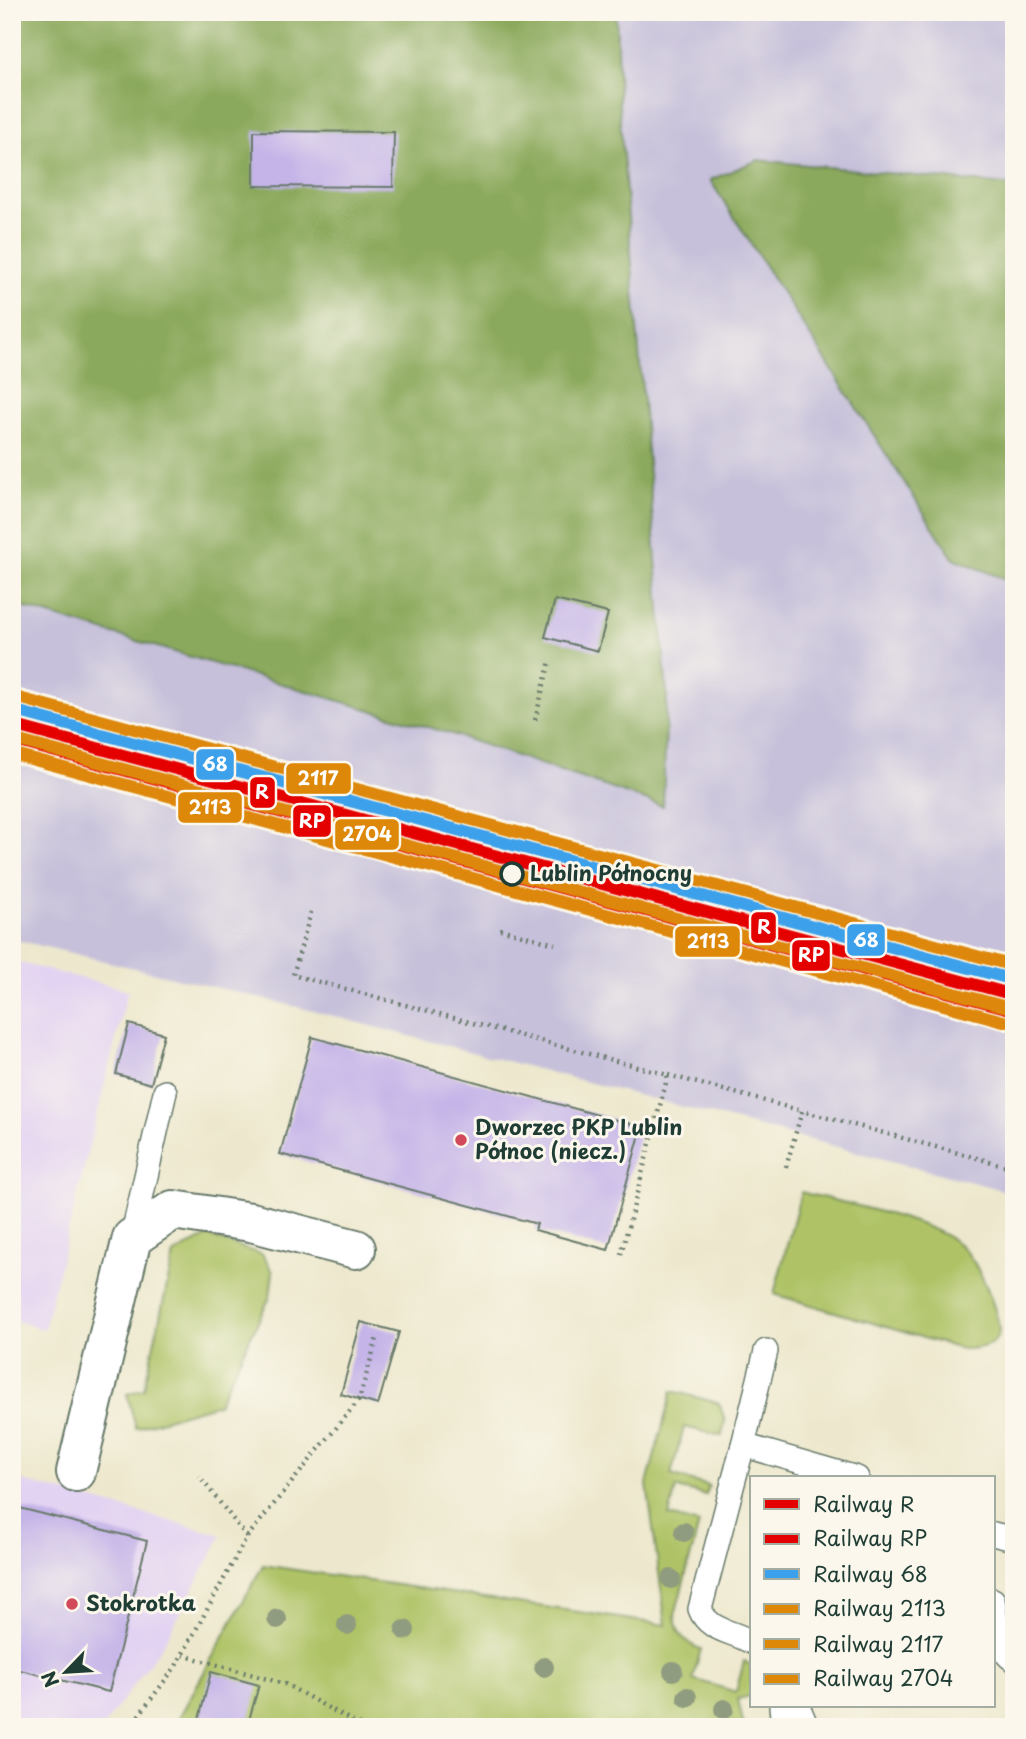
<svg xmlns="http://www.w3.org/2000/svg" width="1026" height="1739" viewBox="0 0 1026 1739" font-family="'Playpen Sans',sans-serif">
	<style>
		.built { fill: #e3d3f2 }
		.industrial { fill: #c6c0da }
		.green { fill: #afc366; stroke: #67804d; stroke-width: 2 }
		.forest { fill: #8ba95b; stroke: #557348; stroke-width: 2 }
		.building { fill: #c4b4e8 }
		.lines { fill: none; stroke-linecap: round; stroke-linejoin: round }
		.lane-casing { stroke: #67796a; stroke-width: 26 }
		.street-casing { stroke: #67796a; stroke-width: 42 }
		.path { stroke: #67796a; stroke-width: 4.5; stroke-dasharray: 2 5; stroke-linecap: butt }
		.lane { stroke: #fff; stroke-width: 23 }
		.street { stroke: #fff; stroke-width: 38 }
		.rail-1-casing { stroke: #fbf7ec; stroke-width: 18 }
		.rail-2-casing { stroke: #fbf7ec; stroke-width: 18 }
		.rail-3-casing { stroke: #fbf7ec; stroke-width: 18 }
		.rail-4-casing { stroke: #fbf7ec; stroke-width: 18 }
		.rail-5-casing { stroke: #fbf7ec; stroke-width: 18 }
		.rail-6-casing { stroke: #fbf7ec; stroke-width: 18 }
		.rail-1 { stroke: #e50000; stroke-width: 12 }
		.rail-2 { stroke: #e50000; stroke-width: 12 }
		.rail-3 { stroke: #3ca0ea; stroke-width: 12 }
		.rail-4 { stroke: #dd8808; stroke-width: 12 }
		.rail-5 { stroke: #dd8808; stroke-width: 12 }
		.rail-6 { stroke: #dd8808; stroke-width: 12 }
		.tree { fill: #909c7f }
		.stop-dot { fill: #fbf7ec; stroke: #1f3d34; stroke-width: 3.5 }
		.poi-dot { fill: #d1495b; stroke: #fbf7ec; stroke-width: 2.5 }
		.labels { text-anchor: middle; stroke-width: 6; stroke-linejoin: round; paint-order: stroke }
		.stop-label { font-size: 21px; font-weight: bold; fill: #1f3d34; stroke: #fbf7ec; text-anchor: start }
		.poi-label { font-size: 21px; font-weight: bold; fill: #1f3d34; stroke: #fbf7ec; text-anchor: start }
		.line-badge { stroke: #fbf7ec; stroke-width: 2.5 }
		.badge-label { font-size: 19px; text-anchor: middle; font-weight: bold; fill: #fff }
	</style>
	<rect width="100%" height="100%" fill="#fbf7ec"/>
	<filter id="ink" filterUnits="userSpaceOnUse"><feTurbulence type="fractalNoise" baseFrequency=".0143" numOctaves="2"/><feDisplacementMap in="SourceGraphic" scale="14" xChannelSelector="R" yChannelSelector="G"/><feConvolveMatrix kernelMatrix="1 2 1 2 8 2 1 2 1" color-interpolation-filters="sRGB"/></filter>
	<filter id="wash" filterUnits="userSpaceOnUse"><feTurbulence type="fractalNoise" baseFrequency=".00686" numOctaves="4" result="noise"/><feDisplacementMap in="SourceGraphic" scale="28" xChannelSelector="R" yChannelSelector="G"/><feGaussianBlur stdDeviation="1.57" result="paint"/><feColorMatrix in="noise" values="0 0 0 0 0 0 0 0 0 0 0 0 0 0 0 0 0 1.4 0 .05"/><feComposite in="paint" operator="in"/></filter>
	<g filter="url(#wash)">
		<rect width="100%" height="100%" fill="#ede8cd"/>
		<!-- built -->
		<g class="built">
			<polygon points="12,961 128,990 44,1329 12,1320"/>
			<polygon points="12,1478 222,1535 164,1643 103,1727 12,1727"/>
		</g>
		<!-- industrial -->
		<polygon class="industrial" points="12,12 1014,12 1014,1193 302,1008 12,939"/>
		<!-- green -->
		<g class="green">
			<path d="M801,1192c41,11 133,28 161,55 11,11 19,27 25,41 5,13 11,27 12,41 0,19 -24,20 -38,20l-187,-55z"/>
			<polygon points="207,1236 262,1254 273,1272 270,1297 218,1404 136,1428 127,1394 144,1389 174,1254"/>
			<path d="M672,1391l47,12 6,17 -3,16 -38,-9 -13,48 38,11 -3,9 -30,-7 -7,28 30,8 -24,91c1,17 10,29 26,34l-8,30 43,13 8,-31 7,4v31l-13,3 6,28h-570l89,-162 403,60 -19,-141z"/>
		</g>
		<!-- forest -->
		<g class="forest">
			<polygon points="12,12 616,12 619,106 667,694 663,806 455,735 12,604"/>
			<polygon points="758,160 1014,186 1014,583 953,558 710,180"/>
		</g>
		<g id="blocks">
			<!-- building -->
			<g class="building">
				<polygon points="254,131 394,132 393,187 254,186"/>
				<polygon points="555,600 608,613 598,651 545,637"/>
				<polygon points="129,1024 164,1034 151,1084 116,1074"/>
				<polygon points="312,1037 642,1127 608,1250 535,1230 537,1224 280,1154"/>
				<polygon points="361,1322 399,1332 378,1405 341,1394"/>
				<polygon points="12,1506 147,1541 109,1692 12,1668"/>
				<polygon points="211,1672 259,1685 247,1727 197,1727"/>
			</g>
		</g>
	</g>
	<g filter="url(#ink)">
		<use href="#blocks" fill-opacity="0" stroke="#67796a" stroke-width="2"/>
		<g class="lines">
			<defs>
				<g id="lane">
					<polyline points="132,1238 165,1092"/>
					<polyline points="743,1445 766,1351"/>
					<polyline points="993,1534 1014,1539"/>
					<path d="M993,1600c3,17 3,51 21,60"/>
					<path d="M751,1642c-18,-11 -43,-11 -51,-33l43,-164 114,33"/>
					<polyline points="781,1706 783,1727"/>
					<polyline points="798,1706 807,1727"/>
				</g>
				<polyline id="street" points="76,1472 132,1238 173,1210 251,1222 356,1249"/>
			</defs>
			<!-- lane casing -->
			<use href="#lane" class="lane-casing"/>
			<!-- street casing -->
			<use href="#street" class="street-casing"/>
			<!-- path -->
			<g class="path">
				<polyline points="535,720 550,661"/>
				<polyline points="525,833 576,846"/>
				<polyline points="311,912 293,975 668,1075 621,1254"/>
				<polyline points="500,929 555,944"/>
				<polyline points="668,1075 802,1111"/>
				<polyline points="786,1167 802,1111 1014,1168"/>
				<polyline points="247,1537 359,1400 377,1338"/>
				<polyline points="183,1655 285,1684 363,1727"/>
				<polyline points="130,1727 176,1666 247,1537 199,1476"/>
			</g>
			<!-- lane -->
			<use href="#lane" class="lane"/>
			<!-- street -->
			<use href="#street" class="street"/>
			<defs>
				<polyline id="rail-1" points="12,725 1014,995"/>
				<polyline id="rail-2" points="12,740 1010,1009"/>
				<polyline id="rail-3" points="16,711 1014,980"/>
				<polyline id="rail-4" points="12,754 1007,1022"/>
				<polyline id="rail-5" points="19,698 1014,966"/>
				<polyline id="rail-6" points="16,740 1014,1009"/>
			</defs>
			<!-- rail-1 casing -->
			<use href="#rail-1" class="rail-1-casing"/>
			<!-- rail-2 casing -->
			<use href="#rail-2" class="rail-2-casing"/>
			<!-- rail-3 casing -->
			<use href="#rail-3" class="rail-3-casing"/>
			<!-- rail-4 casing -->
			<use href="#rail-4" class="rail-4-casing"/>
			<!-- rail-5 casing -->
			<use href="#rail-5" class="rail-5-casing"/>
			<!-- rail-6 casing -->
			<use href="#rail-6" class="rail-6-casing"/>
			<!-- rail-1 -->
			<use href="#rail-1" class="rail-1"/>
			<!-- rail-2 -->
			<use href="#rail-2" class="rail-2"/>
			<!-- rail-3 -->
			<use href="#rail-3" class="rail-3"/>
			<!-- rail-4 -->
			<use href="#rail-4" class="rail-4"/>
			<!-- rail-5 -->
			<use href="#rail-5" class="rail-5"/>
			<!-- rail-6 -->
			<use href="#rail-6" class="rail-6"/>
		</g>
		<!-- trees -->
		<g class="tree">
			<circle cx="684" cy="1532" r="10"/>
			<circle cx="671" cy="1579" r="10"/>
			<circle cx="277" cy="1619" r="10"/>
			<circle cx="347" cy="1625" r="10"/>
			<circle cx="405" cy="1630" r="10"/>
			<circle cx="544" cy="1667" r="10"/>
			<circle cx="673" cy="1671" r="10"/>
			<circle cx="687" cy="1697" r="10"/>
			<circle cx="724" cy="1709" r="10"/>
		</g>
	</g>
	<!-- markers -->
	<circle class="stop-dot" cx="512" cy="874" r="11"/>
	<g class="poi-dot">
		<circle cx="461" cy="1140" r="7"/>
		<circle cx="72" cy="1604" r="7"/>
	</g>
	<g class="labels">
		<!-- stop labels -->
		<g class="stop-label">
			<text x="530" y="881">Lublin Północny</text>
		</g>
		<!-- poi labels -->
		<g class="poi-label">
			<text x="475" y="1135">Dworzec PKP Lublin<tspan x="475" dy="24">Północ (niecz.)</tspan></text>
			<text x="86" y="1611">Stokrotka</text>
		</g>
	</g>
	<g class="line-badge">
		<rect x="195" y="748" width="40" height="33" rx="7" fill="#3ca0ea"/>
		<rect x="285" y="762" width="67" height="33" rx="7" fill="#dd8808"/>
		<rect x="249" y="776" width="27" height="33" rx="7" fill="#e50000"/>
		<rect x="177" y="791" width="66" height="33" rx="7" fill="#dd8808"/>
		<rect x="292" y="804" width="40" height="34" rx="7" fill="#e50000"/>
		<rect x="334" y="818" width="66" height="33" rx="7" fill="#dd8808"/>
		<rect x="750" y="911" width="27" height="33" rx="7" fill="#e50000"/>
		<rect x="846" y="923" width="40" height="34" rx="7" fill="#3ca0ea"/>
		<rect x="674" y="925" width="67" height="33" rx="7" fill="#dd8808"/>
		<rect x="791" y="939" width="40" height="33" rx="7" fill="#e50000"/>
	</g>
	<g class="badge-label">
		<text x="215" y="771">68</text>
		<text x="318" y="785">2117</text>
		<text x="262" y="799">R</text>
		<text x="210" y="814">2113</text>
		<text x="312" y="828">RP</text>
		<text x="367" y="841">2704</text>
		<text x="764" y="934">R</text>
		<text x="866" y="947">68</text>
		<text x="708" y="948">2113</text>
		<text x="811" y="962">RP</text>
	</g>
	<!-- margin -->
	<rect width="1026" height="1739" fill="none" stroke="#fbf7ec" stroke-width="42"/>
	<!-- legend -->
	<rect x="750" y="1476" width="245" height="231" fill="#fbf7ec" stroke="#a3ada2" stroke-width="2"/>
	<rect x="764" y="1499" width="35" height="10" fill="#e50000" stroke="#a3ada2" stroke-width="2"/>
	<text x="813" y="1512" font-size="21" fill="#1f3d34">Railway R</text>
	<rect x="764" y="1534" width="35" height="10" fill="#e50000" stroke="#a3ada2" stroke-width="2"/>
	<text x="813" y="1546" font-size="21" fill="#1f3d34">Railway RP</text>
	<rect x="764" y="1569" width="35" height="10" fill="#3ca0ea" stroke="#a3ada2" stroke-width="2"/>
	<text x="813" y="1582" font-size="21" fill="#1f3d34">Railway 68</text>
	<rect x="764" y="1604" width="35" height="10" fill="#dd8808" stroke="#a3ada2" stroke-width="2"/>
	<text x="813" y="1616" font-size="21" fill="#1f3d34">Railway 2113</text>
	<rect x="764" y="1639" width="35" height="10" fill="#dd8808" stroke="#a3ada2" stroke-width="2"/>
	<text x="813" y="1652" font-size="21" fill="#1f3d34">Railway 2117</text>
	<rect x="764" y="1674" width="35" height="10" fill="#dd8808" stroke="#a3ada2" stroke-width="2"/>
	<text x="813" y="1686" font-size="21" fill="#1f3d34">Railway 2704</text>
	<!-- north arrow -->
	<g transform="translate(66 1672) rotate(245)" stroke="#fbf7ec" stroke-width="5" paint-order="stroke">
	<path d="M0-5L12 26L0 18L-12 26Z" fill="#1f3d34"/>
	<text y="-10" font-size="19" font-weight="bold" text-anchor="middle" fill="#1f3d34">N</text>
	</g>
</svg>
